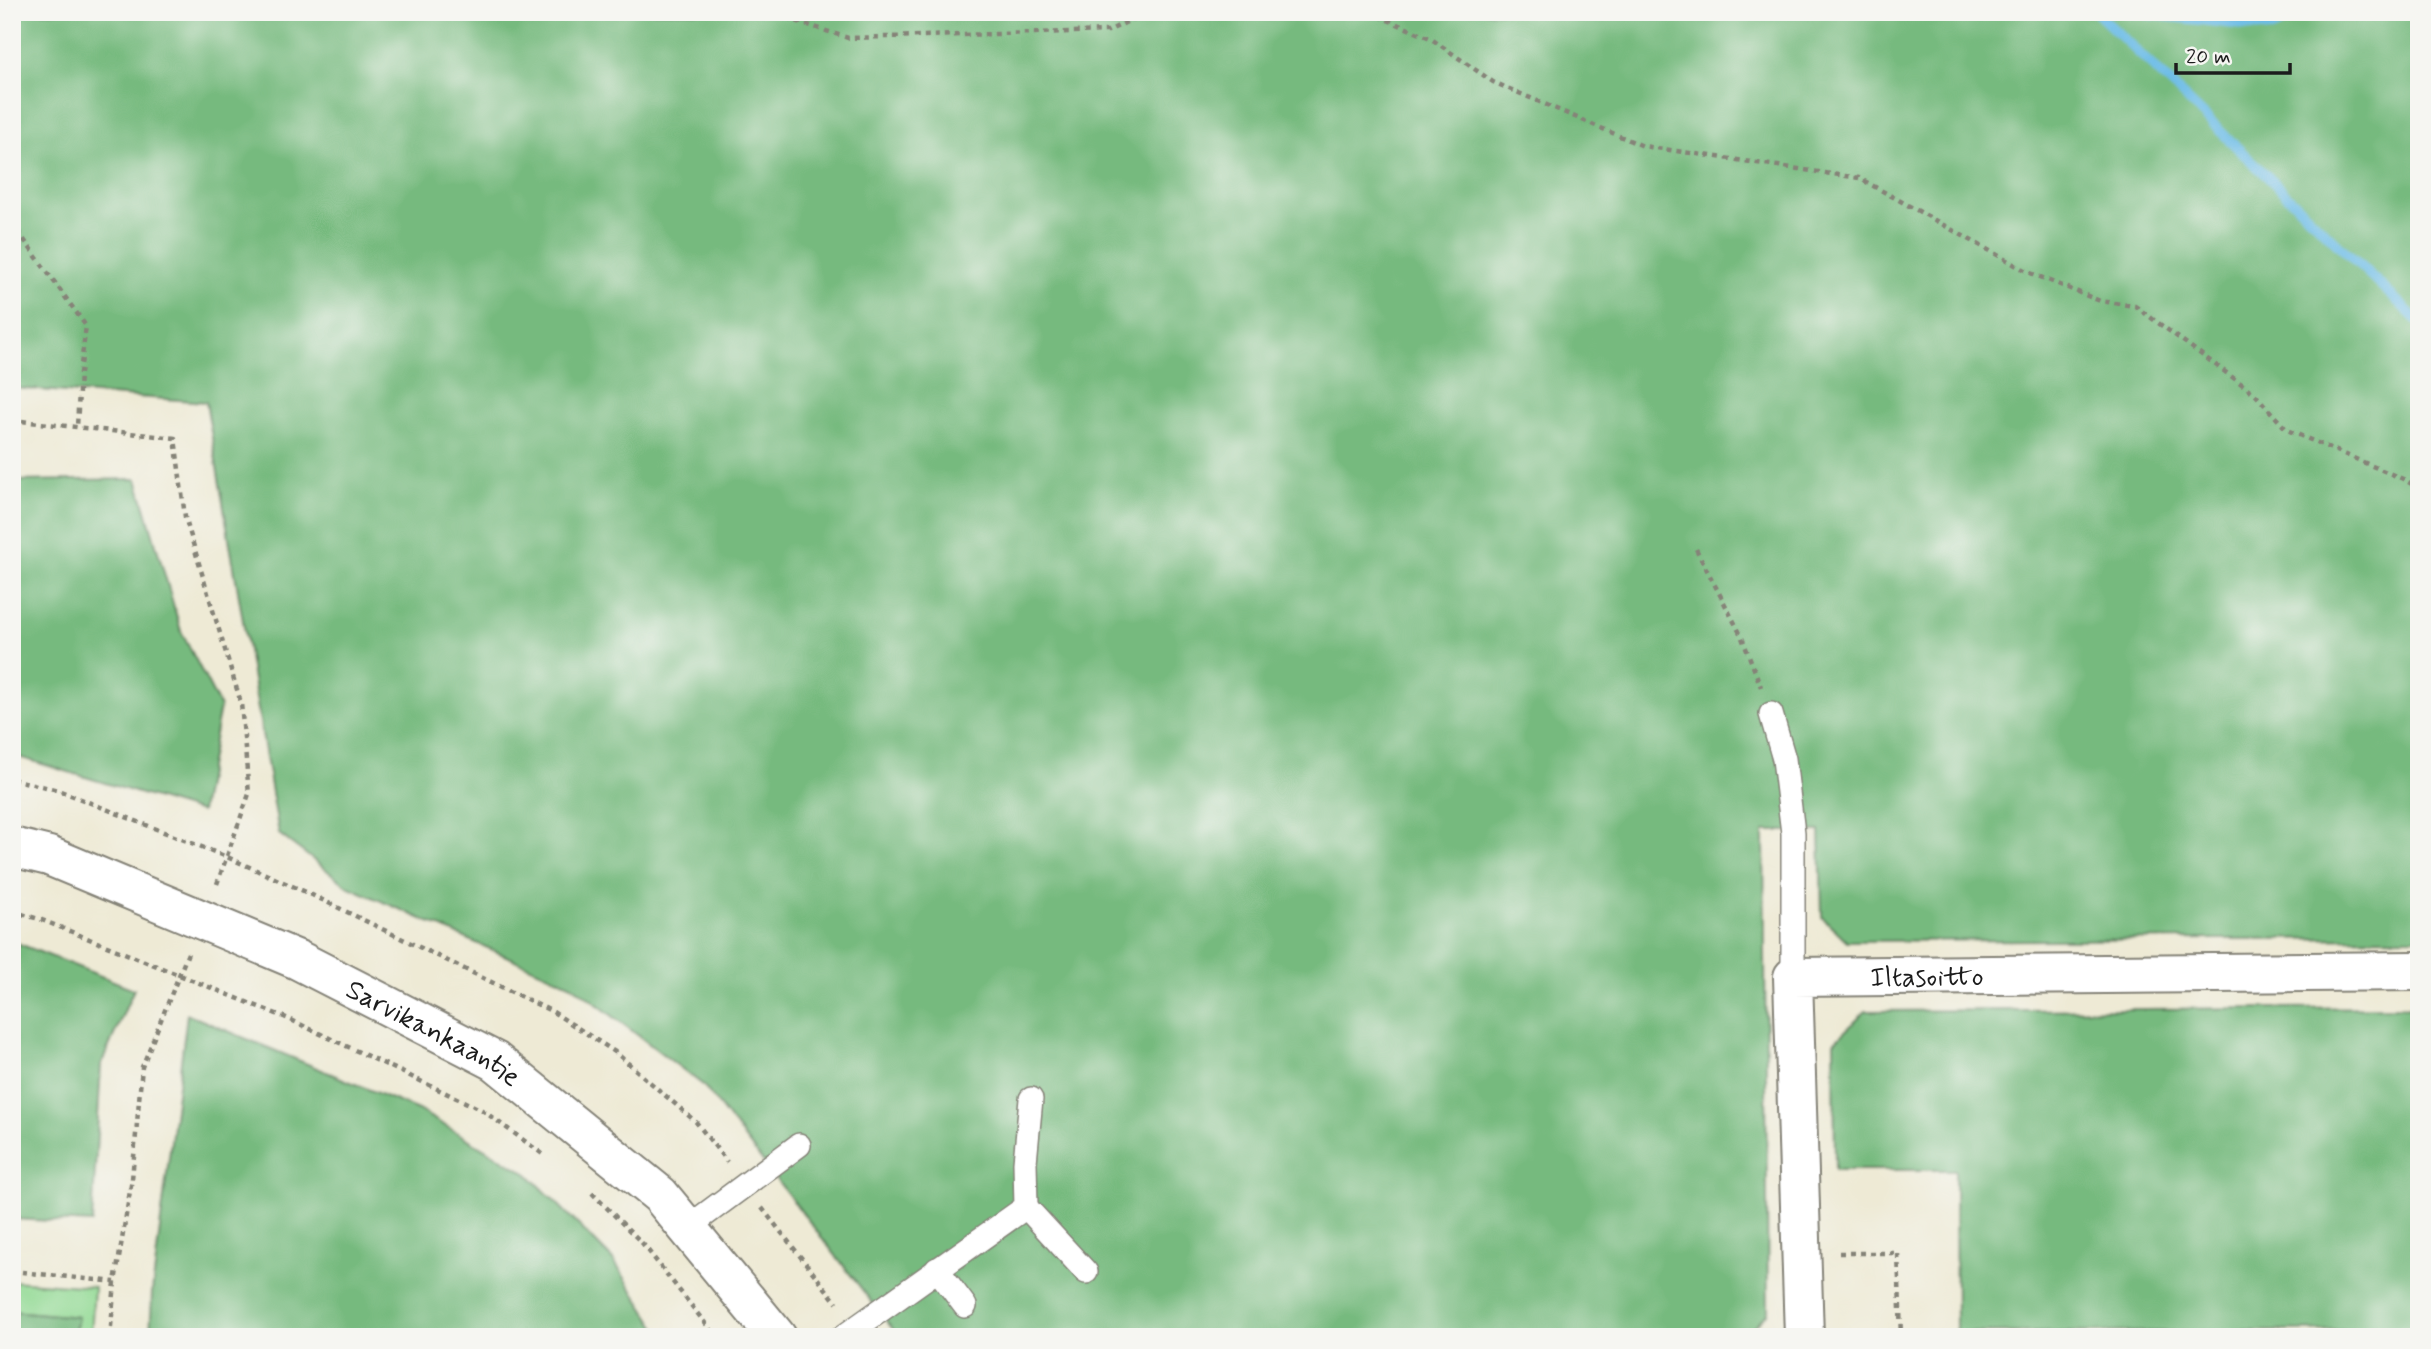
<svg xmlns="http://www.w3.org/2000/svg" width="2431" height="1349" viewBox="0 0 2431 1349" font-family="Mynerve,sans-serif">
	<style>
		.green { fill: #93da94; stroke: #587b58; stroke-width: 2 }
		.forest { fill: #76ba7e; stroke: #496b4d; stroke-width: 2 }
		.lines { fill: none; stroke-linecap: round; stroke-linejoin: round }
		.stream { stroke: #6cbce7; stroke-width: 10 }
		.service-casing { stroke: #858378; stroke-width: 26 }
		.minor-casing { stroke: #858378; stroke-width: 42 }
		.tertiary-casing { stroke: #858378; stroke-width: 42 }
		.path { stroke: #858378; stroke-width: 4.5; stroke-dasharray: 5 5; stroke-linecap: butt }
		.service { stroke: #fff; stroke-width: 23 }
		.minor { stroke: #fff; stroke-width: 38 }
		.tertiary { stroke: #fff; stroke-width: 38 }
		.labels { text-anchor: middle; stroke-width: 5; stroke-linejoin: round; paint-order: stroke }
		.street-label { font-size: 28px; fill: #1c1c1c; stroke: #f6f6f2 }
	</style>
	<rect width="100%" height="100%" fill="#f6f6f2"/>
	<filter id="ink" filterUnits="userSpaceOnUse"><feTurbulence type="fractalNoise" baseFrequency=".0143" numOctaves="2"/><feDisplacementMap in="SourceGraphic" scale="14" xChannelSelector="R" yChannelSelector="G"/><feConvolveMatrix kernelMatrix="1 2 1 2 8 2 1 2 1" color-interpolation-filters="sRGB"/></filter>
	<filter id="wash" filterUnits="userSpaceOnUse"><feTurbulence type="fractalNoise" baseFrequency=".00686" numOctaves="4" result="noise"/><feDisplacementMap in="SourceGraphic" scale="28" xChannelSelector="R" yChannelSelector="G"/><feGaussianBlur stdDeviation="1.57" result="paint"/><feColorMatrix in="noise" values="0 0 0 0 0 0 0 0 0 0 0 0 0 0 0 0 0 1.4 0 .05"/><feComposite in="paint" operator="in"/></filter>
	<g filter="url(#wash)">
		<rect width="100%" height="100%" fill="#eeead5"/>
		<!-- green -->
		<polygon class="green" points="12,1281 94,1287 91,1337 74,1337 78,1317 12,1311"/>
		<!-- forest -->
		<g class="forest">
			<polygon points="12,12 2419,12 2419,938 1847,941 1822,917 1820,831 1764,831 1768,1312 1744,1337 899,1337 703,1085 572,985 349,887 279,834 206,402 12,388"/>
			<polygon points="137,479 181,631 220,707 201,812 12,755 12,481"/>
			<polygon points="12,941 134,989 101,1065 92,1223 12,1219"/>
			<polygon points="2419,1007 2419,1330 1956,1333 1955,1170 1835,1170 1834,1042 1866,1011"/>
			<polygon points="187,1014 418,1110 528,1174 613,1260 663,1337 150,1337 152,1292"/>
			<polygon points="12,1311 78,1317 74,1337 12,1337"/>
		</g>
		<g class="lines">
			<!-- stream -->
			<g class="stream">
				<polyline points="2096,12 2419,322"/>
				<polyline points="2127,12 2272,28 2300,12"/>
			</g>
		</g>
	</g>
	<g filter="url(#ink)">
		<g class="lines">
			<defs>
				<g id="service">
					<polyline points="1771,714 1784,759 1793,833 1793,977"/>
					<polyline points="1026,1207 1086,1272"/>
					<polyline points="687,1228 799,1145"/>
					<polyline points="937,1269 965,1306"/>
					<polyline points="843,1337 1026,1207 1025,1162 1031,1099"/>
				</g>
				<g id="minor">
					<path id="s1" d="M1804,1337l-11,-360 626,-6"/>
				</g>
				<g id="tertiary">
					<path id="s2" d="M12,847l37,9 249,104 197,101 165,134 117,142"/>
				</g>
			</defs>
			<!-- service casing -->
			<use href="#service" class="service-casing"/>
			<!-- minor casing -->
			<use href="#minor" class="minor-casing"/>
			<!-- tertiary casing -->
			<use href="#tertiary" class="tertiary-casing"/>
			<!-- path -->
			<g class="path">
				<polyline points="768,12 848,38 1108,31 1148,12"/>
				<polyline points="1369,12 1430,38 1493,82 1643,146 1859,178 2028,272 2100,301 2135,306 2254,393 2287,430 2403,479 2419,488"/>
				<polyline points="12,223 86,326 80,373 77,427"/>
				<polyline points="12,420 175,438 185,517 241,703 249,794 217,884"/>
				<polyline points="1696,549 1741,635 1761,687"/>
				<polyline points="12,779 58,790 227,857 308,893 553,1012 615,1052 696,1122 727,1162"/>
				<polyline points="12,911 42,920 289,1019 482,1110 544,1155"/>
				<polyline points="592,1193 643,1244 716,1337"/>
				<polyline points="762,1208 837,1303"/>
				<polyline points="1839,1253 1898,1253 1901,1337"/>
				<polyline points="12,1271 115,1282"/>
				<polyline points="110,1337 115,1282 132,1179 142,1067 188,953"/>
			</g>
			<!-- service -->
			<use href="#service" class="service"/>
			<!-- minor -->
			<use href="#minor" class="minor"/>
			<!-- tertiary -->
			<use href="#tertiary" class="tertiary"/>
		</g>
	</g>
	<g class="labels">
		<!-- street labels -->
		<g class="street-label">
			<text dy="10" stroke="none"><textPath href="#s1" startOffset="494">Iltasoitto</textPath></text>
			<text dy="10" stroke="none"><textPath href="#s2" startOffset="462">Sarvikankaantie</textPath></text>
		</g>
	</g>
	<!-- margin -->
	<rect width="2431" height="1349" fill="none" stroke="#f6f6f2" stroke-width="42"/>
	<!-- scale -->
	<path d="M2176 63v10h114v-10" fill="none" stroke="#1c1c1c" stroke-width="3.5"/>
	<text x="2186" y="63" font-size="21" fill="#1c1c1c" stroke="#f6f6f2" stroke-width="5" paint-order="stroke">20 m</text>
</svg>
